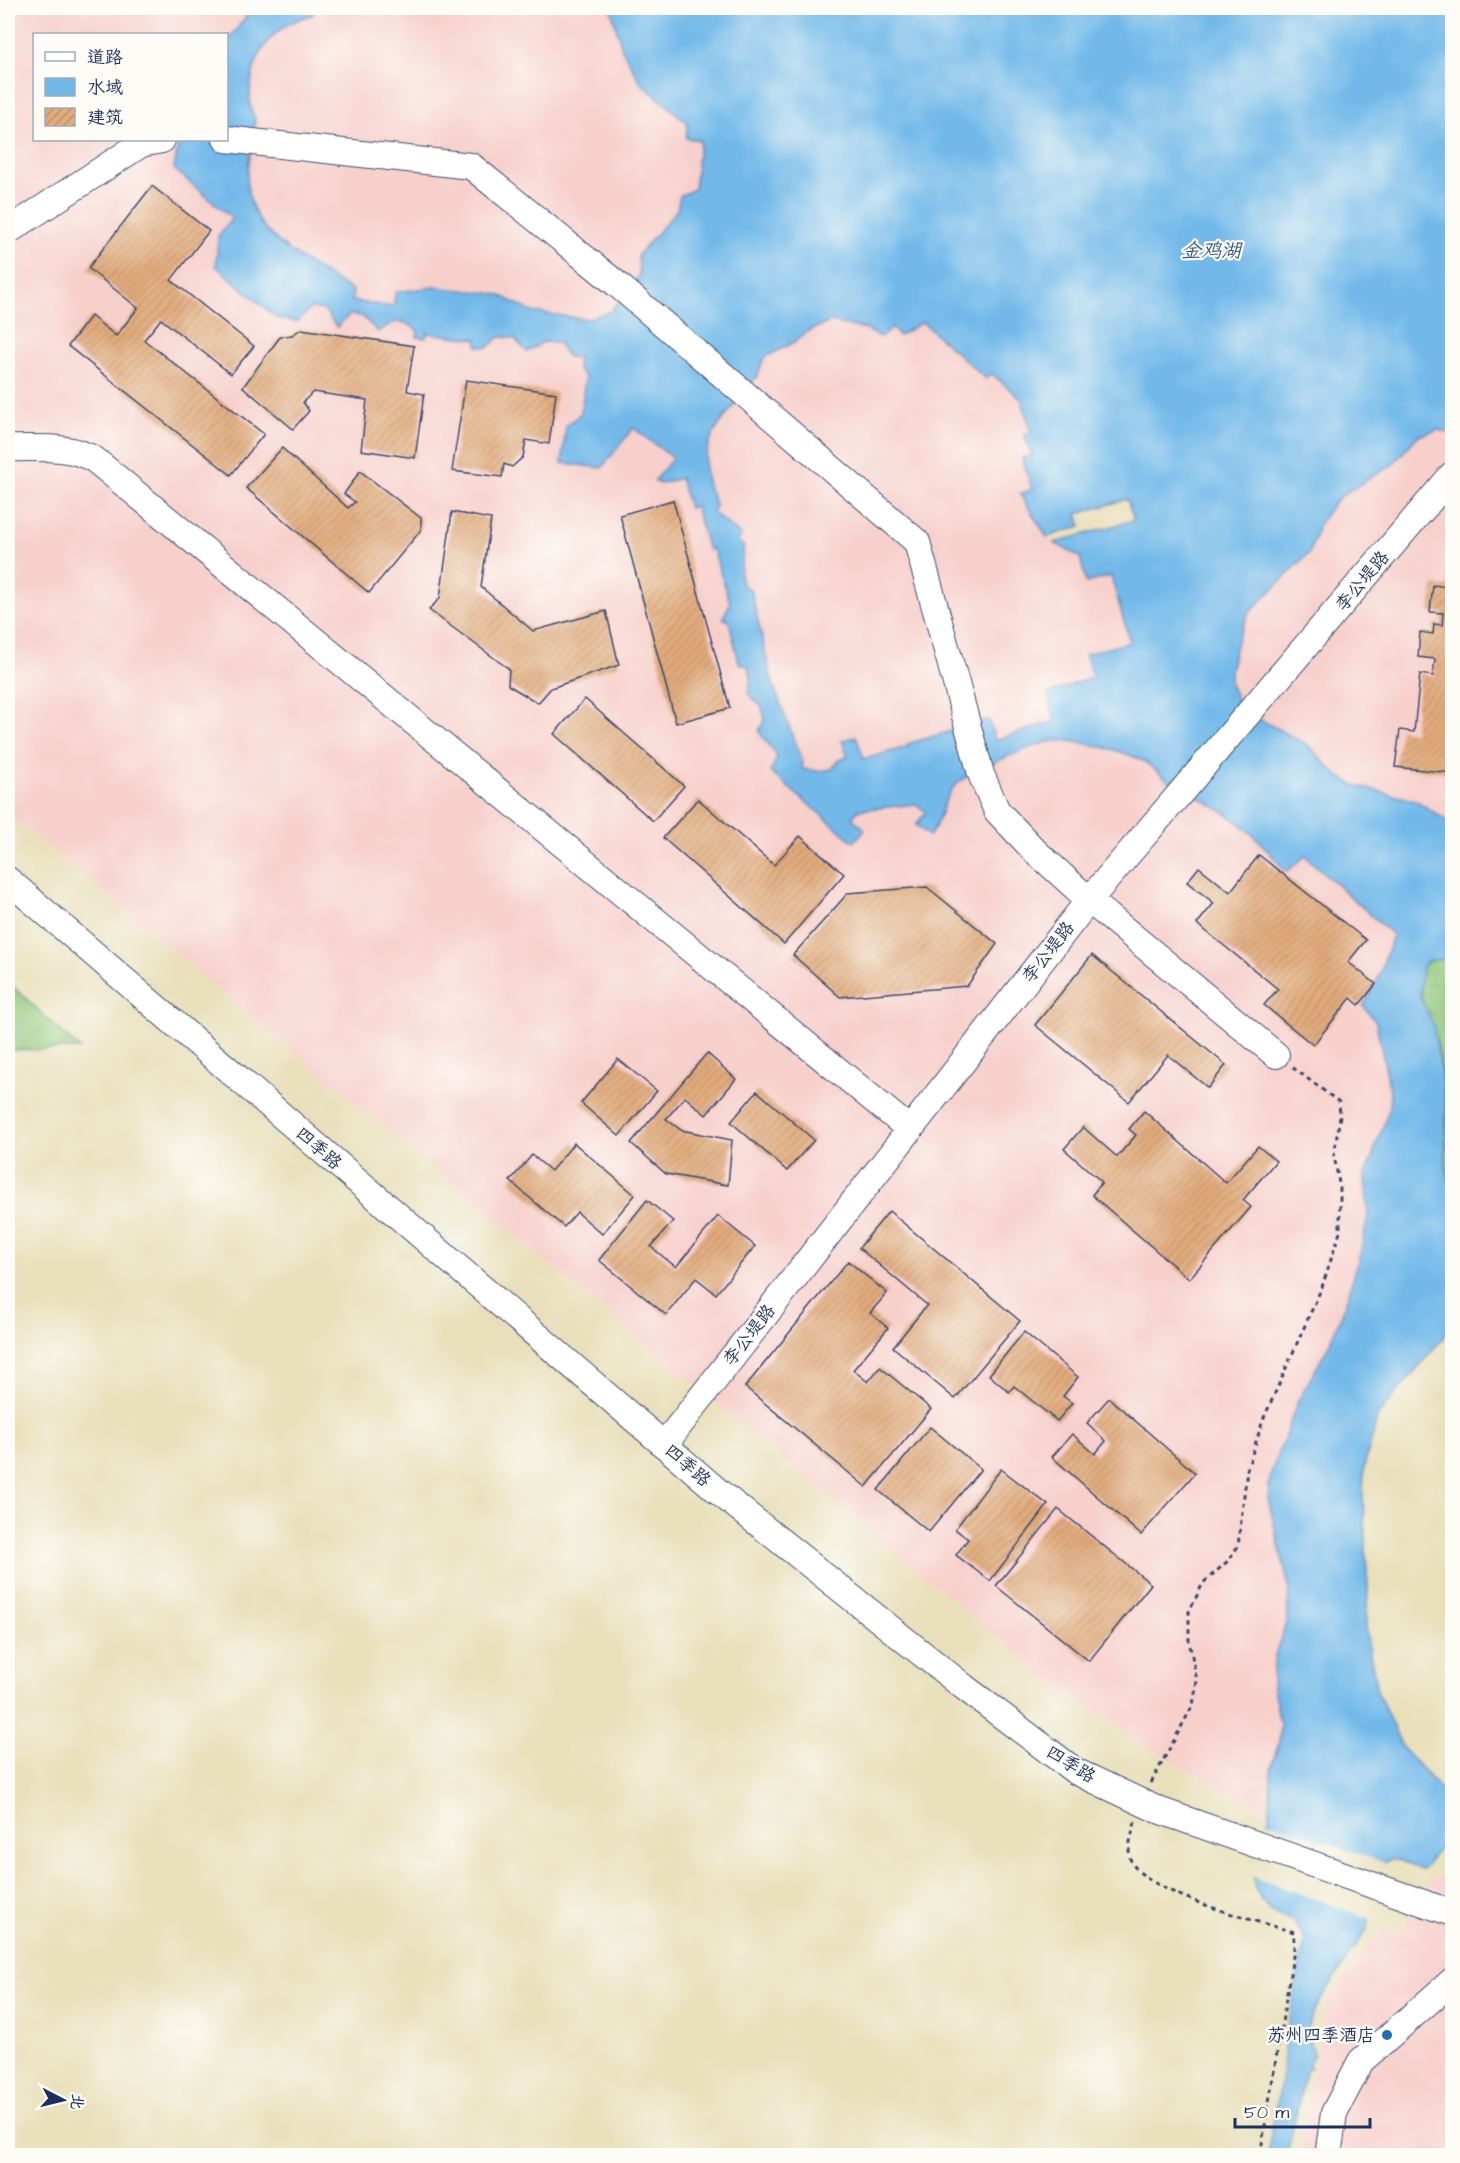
<svg xmlns="http://www.w3.org/2000/svg" width="1460" height="2163" viewBox="0 0 1460 2163" font-family="'Architects Daughter','LXGW WenKai TC',sans-serif">
	<style>
		.built { fill: #f7d0cc; fill-rule: evenodd }
		.grass { fill: url(#grass-tufts); stroke: #567a6b; stroke-width: 1.5 }
		.park { fill: #90c678; stroke: #567a6b; stroke-width: 1.5 }
		.water { fill: #72b9ea; stroke: #4674a4; stroke-width: 1.5; fill-rule: evenodd }
		.pier { fill: #e9dfba }
		.building { fill: url(#building-hatch) }
		.lines { fill: none; stroke-linecap: round; stroke-linejoin: round }
		.minor-casing { stroke: #3a496c; stroke-width: 28 }
		.path { stroke: #3a496c; stroke-width: 3; stroke-dasharray: 4.5 4.5; stroke-linecap: butt }
		.minor { stroke: #fff; stroke-width: 26 }
		.poi-dot { fill: #1f6fb2; stroke: #fdfcf7; stroke-width: 2 }
		.labels { text-anchor: middle; stroke-width: 4.5; stroke-linejoin: round; paint-order: stroke }
		.street-label { font-size: 18px; fill: #1b2f5e; stroke: #fdfcf7 }
		.poi-label { font-size: 18px; fill: #1b2f5e; stroke: #fdfcf7; text-anchor: end }
		.water-label { font-size: 20px; font-style: italic; fill: #355888; stroke: #fdfcf7 }
	</style>
	<defs>
		<pattern id="grass-tufts" width="24" height="20" patternUnits="userSpaceOnUse" patternTransform="scale(1.5)"><rect width="24" height="20" fill="#90c678"/><path d="M3 7l-1-3M5 7V3M7 7l1-3M15 17l-1-3M17 17v-4M19 17l1-3" fill="none" stroke="#75a166"/></pattern>
		<pattern id="building-hatch" width="6" height="6" patternUnits="userSpaceOnUse" patternTransform="scale(1.5)"><rect width="6" height="6" fill="#e2ab7c"/><path d="M-1 1l2-2M0 6l6-6M5 7l2-2" fill="none" stroke="#c1936e"/></pattern>
	</defs>
	<rect width="100%" height="100%" fill="#fdfcf7"/>
	<filter id="ink" filterUnits="userSpaceOnUse"><feTurbulence type="fractalNoise" baseFrequency=".0167" numOctaves="2"/><feDisplacementMap in="SourceGraphic" scale="12" xChannelSelector="R" yChannelSelector="G"/><feConvolveMatrix kernelMatrix="1 2 1 2 8 2 1 2 1" color-interpolation-filters="sRGB"/></filter>
	<filter id="wash" filterUnits="userSpaceOnUse"><feTurbulence type="fractalNoise" baseFrequency=".008" numOctaves="4" result="noise"/><feDisplacementMap in="SourceGraphic" scale="24" xChannelSelector="R" yChannelSelector="G"/><feGaussianBlur stdDeviation="1.35" result="paint"/><feColorMatrix in="noise" values="0 0 0 0 0 0 0 0 0 0 0 0 0 0 0 0 0 1.4 0 .05"/><feComposite in="paint" operator="in"/></filter>
	<g filter="url(#wash)">
		<rect width="100%" height="100%" fill="#e9dfba"/>
		<!-- built -->
		<g class="built">
			<path d="M8,8h603l11,41 19,34 47,40 12,16 -6,50 -14,7 -3,14 -39,45 120,120 3,-11 10,-10 25,-13 12,-10 22,-9 35,7 16,8 12,-9 7,8 22,-14 63,56 6,-5 31,27 9,32 -7,3 8,21 -10,3 10,30 -12,5 27,43 33,20 6,26 25,-7 19,66 -44,12 8,23 -31,64 64,13 16,6 92,59 32,29 18,24 19,-16 89,79 -16,46 -14,25 13,16 14,69 -1,19 -24,66 3,40 -8,38 -15,52 -16,39 -31,56 -30,98 21,88 -2,33 -12,35 -3,28 8,40 -1,20 -8,24 -1,48 -126,-70 -95,-65 -1041,-867zM34,34h192v106h-192z"/>
			<polygon points="1437,430 1452,433 1452,824 1417,801 1362,788 1346,781 1292,736 1261,720 1236,697 1230,684 1232,654 1242,625 1249,613 1272,587 1300,561 1319,524 1333,504 1342,495 1392,465 1418,436"/>
			<polygon points="1433,1877 1452,1881 1452,2155 1299,2156 1326,2003 1382,1930 1400,1935"/>
		</g>
		<!-- grass -->
		<path class="grass" d="M1439,958l13,1v234c-10,-30 -4,-57 -6,-87 -2,-19 -4,-40 -8,-59 -5,-28 -27,-54 -14,-83z"/>
		<!-- park -->
		<g class="park">
			<polygon points="8,982 80,1049 8,1050"/>
			<polygon points="8,2068 12,2155 8,2155"/>
		</g>
		<!-- water -->
		<path class="water" d="M253,8h83l-3,3 -18,-2 -2,6c-43,9 -64,44 -63,87 0,8 6,14 5,21 -3,38 -18,59 4,97 16,27 66,53 94,71l-1,10 41,6 3,-15 39,-5 54,6 11,2 32,17 54,7 25,-8 28,-35 -1,-21 39,-45 3,-14 14,-7 6,-49 -14,-2 2,-15 -47,-40 -19,-34 -11,-41h841v425l-15,-3 -19,6 -26,29 -50,30 -9,9 -14,20 -9,28 -61,61 -12,27 -7,32v12l6,13 25,23 47,25 29,30 17,10 63,16 35,23v135l-24,1 -6,9 -2,26 14,32 12,79v60l6,27v134l-74,88 -14,52 -1,30 5,91 -2,43 11,60 25,56 50,56v27l-29,39c-16,-1 -24,-17 -41,-5l-15,65 -47,72 -15,32 4,2 5,19 -5,10 2,4 -5,2 -19,85h-20l15,-78 2,-32 21,-107 -12,-17 -23,-10 -9,-11 -6,-11 -3,-20 18,-54 1,-48 8,-24 1,-20 -8,-40 3,-28 12,-35 2,-33 -21,-88 2,-23 28,-75 31,-56 16,-39 15,-52 8,-38 -3,-40 24,-66 1,-19 -14,-69 -13,-16 14,-25 16,-46 -88,-79 -19,16c-16,-19 -31,-38 -51,-52 -19,-15 -42,-25 -63,-37 -10,-6 -18,-16 -29,-22 -17,-10 -69,-22 -88,-20 -19,2 -82,29 -96,41 -18,15 -16,38 -30,54l-13,-11 10,-13 -10,-8 -58,6 -6,8 13,11 -11,13 -84,-70 7,-14c-4,-12 -14,-16 -18,-28l6,-10 -3,-13 -14,-14 3,-15 -3,-12 -9,-3 -10,-42 -6,-3 7,-15 -17,-54 -5,1 -13,-44 -6,2 -9,-30 -20,6 -6,-3 19,-23 -40,-30 -31,40 -40,-5 4,-37 15,-13 4,-36 -8,-8 1,-11 -10,-1 -10,-14 -15,-1 -16,10 -13,-14 -14,-1 -12,10 -11,-1v-7l-50,-6 -1,5 -9,-1 1,-6c-16,-14 -24,-10 -40,1l-16,-16 -13,-1 -12,12 -13,-17 -13,-2 -14,14 -20,-4 -61,-52 2,-30 14,-18 -58,-49 5,-29h47l1,-99zM830,322l35,7 16,8 12,-9 6,8 23,-14 64,57 5,-6 31,27 9,32 -7,2 8,22 -10,2 10,31 -12,5 27,43 34,-11 -4,-12 50,-15 7,21 -80,23 26,14 6,26 25,-7 19,66 -45,12 8,23 -45,17 7,27 -60,19 -6,-20 -82,24v3l-43,12 -8,-23 -14,5 6,16 -9,3 -7,9 -13,2 -17,-2 1,-6 -31,-81 -21,-92 -9,-5 -2,-11 4,-28 -6,-4 3,-7 -29,-23 4,-7c-30,-57 7,-83 39,-126 5,-6 5,-14 9,-21l32,-17 12,-10z"/>
		<!-- pier -->
		<polygon class="pier" points="1265,1821 1388,1864 1379,1879 1372,1919 1250,1876 1250,1868"/>
		<g id="blocks">
			<!-- building -->
			<g class="building">
				<polygon points="152,186 209,231 171,280 254,346 231,374 161,319 144,340 264,434 231,475 68,346 91,316 116,336 138,308 88,268"/>
				<polygon points="301,329 414,346 407,391 424,394 415,458 361,450 367,400 313,392 303,402 309,411 293,429 243,387 280,337 292,335"/>
				<polygon points="466,380 556,393 549,444 526,440 523,457 512,467 504,464 502,477 452,471"/>
				<polygon points="282,448 348,508 355,502 344,494 360,471 421,518 421,530 369,593 246,488"/>
				<polygon points="673,500 730,708 676,723 620,515"/>
				<polygon points="452,512 491,519 481,587 533,631 606,611 619,665 551,688 538,703 508,685 509,669 429,610 440,598"/>
				<polygon points="1451,558 1452,773 1395,767 1400,730 1414,732 1420,674 1433,676 1435,659 1418,657 1420,632 1433,634 1434,624 1442,625 1443,613 1430,612 1433,585 1448,587"/>
				<polygon points="585,699 684,786 653,821 554,734"/>
				<polygon points="698,799 774,865 800,836 844,874 784,944 663,838"/>
				<polygon points="1259,855 1366,940 1348,962 1376,984 1359,1005 1351,998 1313,1045 1264,1005 1278,989 1197,924 1214,903 1187,882 1199,867 1230,892"/>
				<polygon points="927,887 997,944 967,986 840,997 793,955 848,893"/>
				<polygon points="1092,955 1226,1065 1208,1088 1168,1055 1129,1102 1035,1025"/>
				<polygon points="707,1053 736,1079 706,1115 685,1097 666,1119 681,1130 732,1140 728,1185 666,1174 631,1143"/>
				<polygon points="618,1059 657,1091 619,1136 581,1103"/>
				<polygon points="757,1091 814,1140 787,1171 731,1122"/>
				<polygon points="1144,1111 1226,1183 1258,1146 1276,1161 1243,1200 1251,1207 1189,1279 1092,1195 1102,1182 1064,1149 1083,1127 1117,1157 1136,1135 1129,1129"/>
				<polygon points="574,1143 635,1195 602,1234 577,1212 564,1227 510,1181 532,1155 551,1171"/>
				<polygon points="647,1200 673,1221 651,1247 676,1267 718,1216 755,1246 716,1294 696,1278 666,1315 599,1260"/>
				<polygon points="889,1211 1020,1321 955,1399 893,1347 927,1305 859,1248"/>
				<polygon points="848,1261 887,1293 870,1313 888,1328 853,1370 868,1382 880,1367 931,1409 866,1487 745,1387"/>
				<polygon points="1024,1332 1078,1377 1063,1396 1072,1403 1057,1421 1014,1386 1009,1392 989,1375"/>
				<polygon points="1109,1398 1195,1473 1141,1535 1052,1457 1072,1434 1095,1454 1106,1441 1087,1423"/>
				<polygon points="930,1427 981,1469 929,1532 878,1490"/>
				<polygon points="1001,1469 1048,1505 990,1581 956,1555 968,1539 955,1529"/>
				<polygon points="1058,1509 1151,1584 1089,1661 996,1586"/>
			</g>
		</g>
	</g>
	<g filter="url(#ink)">
		<use href="#blocks" fill-opacity="0" stroke="#3a496c" stroke-width="1.5"/>
		<g class="lines">
			<defs>
				<g id="minor">
					<polyline points="226,139 471,166 618,285 917,542 981,774 997,811 1034,850 1089,900 1276,1055"/>
					<polyline points="8,231 141,144 162,140"/>
					<path d="M8,448c29,1 61,-4 87,12l813,668"/>
					<polyline points="8,880 720,1493 964,1687 1075,1771 1158,1810 1452,1913"/>
					<polyline points="664,1445 1089,900 1452,475"/>
					<polyline points="1328,2156 1334,2113 1361,2061 1452,1981"/>
				</g>
			</defs>
			<!-- minor casing -->
			<use href="#minor" class="minor-casing"/>
			<!-- path -->
			<g class="path">
				<polyline points="1151,1783 1193,1705 1197,1681 1189,1641 1189,1612 1203,1583 1228,1561 1238,1546 1247,1470 1263,1420 1322,1287 1340,1232 1340,1189 1334,1155 1340,1116 1339,1102 1292,1067"/>
				<path d="M1135,1822c-3,14 -11,31 -1,44 23,30 122,55 160,66v18l-34,206"/>
			</g>
			<!-- minor -->
			<use href="#minor" class="minor"/>
		</g>
	</g>
	<!-- markers -->
	<circle class="poi-dot" cx="1387" cy="2035" r="6"/>
	<g class="labels">
		<!-- street labels -->
		<g class="street-label">
			<text transform="translate(1362 581) rotate(-50)" y="6">李公堤路</text>
			<text transform="translate(1048 952) rotate(-52)" y="6">李公堤路</text>
			<text transform="translate(319 1148) rotate(41)" y="6">四季路</text>
			<text transform="translate(749 1335) rotate(-52)" y="6">李公堤路</text>
			<text transform="translate(688 1465) rotate(41)" y="6">四季路</text>
			<text transform="translate(1071 1764) rotate(32)" y="6">四季路</text>
		</g>
		<!-- poi labels -->
		<g class="poi-label">
			<text x="1375" y="2041">苏州四季酒店</text>
		</g>
		<!-- water labels -->
		<g class="water-label">
			<text x="1211" y="257">金鸡湖</text>
		</g>
	</g>
	<!-- margin -->
	<rect width="1460" height="2163" fill="none" stroke="#fdfcf7" stroke-width="30"/>
	<!-- legend -->
	<rect x="33" y="33" width="195" height="108" fill="#fdfcf7" stroke="#a3aaba" stroke-width="1.5"/>
	<rect x="45" y="52" width="30" height="9" fill="#ffffff" stroke="#a3aaba" stroke-width="1.5"/>
	<text x="87" y="63" font-size="18" fill="#1b2f5e">道路</text>
	<rect x="45" y="78" width="30" height="18" fill="#72b9ea" stroke="#a3aaba" stroke-width="1.5"/>
	<text x="87" y="93" font-size="18" fill="#1b2f5e">水域</text>
	<rect x="45" y="108" width="30" height="18" fill="url(#building-hatch)" stroke="#a3aaba" stroke-width="1.5"/>
	<text x="87" y="123" font-size="18" fill="#1b2f5e">建筑</text>
	<!-- north arrow -->
	<g transform="translate(63 2100) rotate(97)" stroke="#fdfcf7" stroke-width="4.5" paint-order="stroke">
	<path d="M0-4.5L10 22L0 15L-10 22Z" fill="#1b2f5e"/>
	<text y="-9" font-size="16" font-weight="bold" text-anchor="middle" fill="#1b2f5e">北</text>
	</g>
	<!-- scale -->
	<path d="M1235 2118v9h135v-9" fill="none" stroke="#1b2f5e" stroke-width="3"/>
	<text x="1244" y="2118" font-size="18" fill="#1b2f5e" stroke="#fdfcf7" stroke-width="4.5" paint-order="stroke">50 m</text>
</svg>
